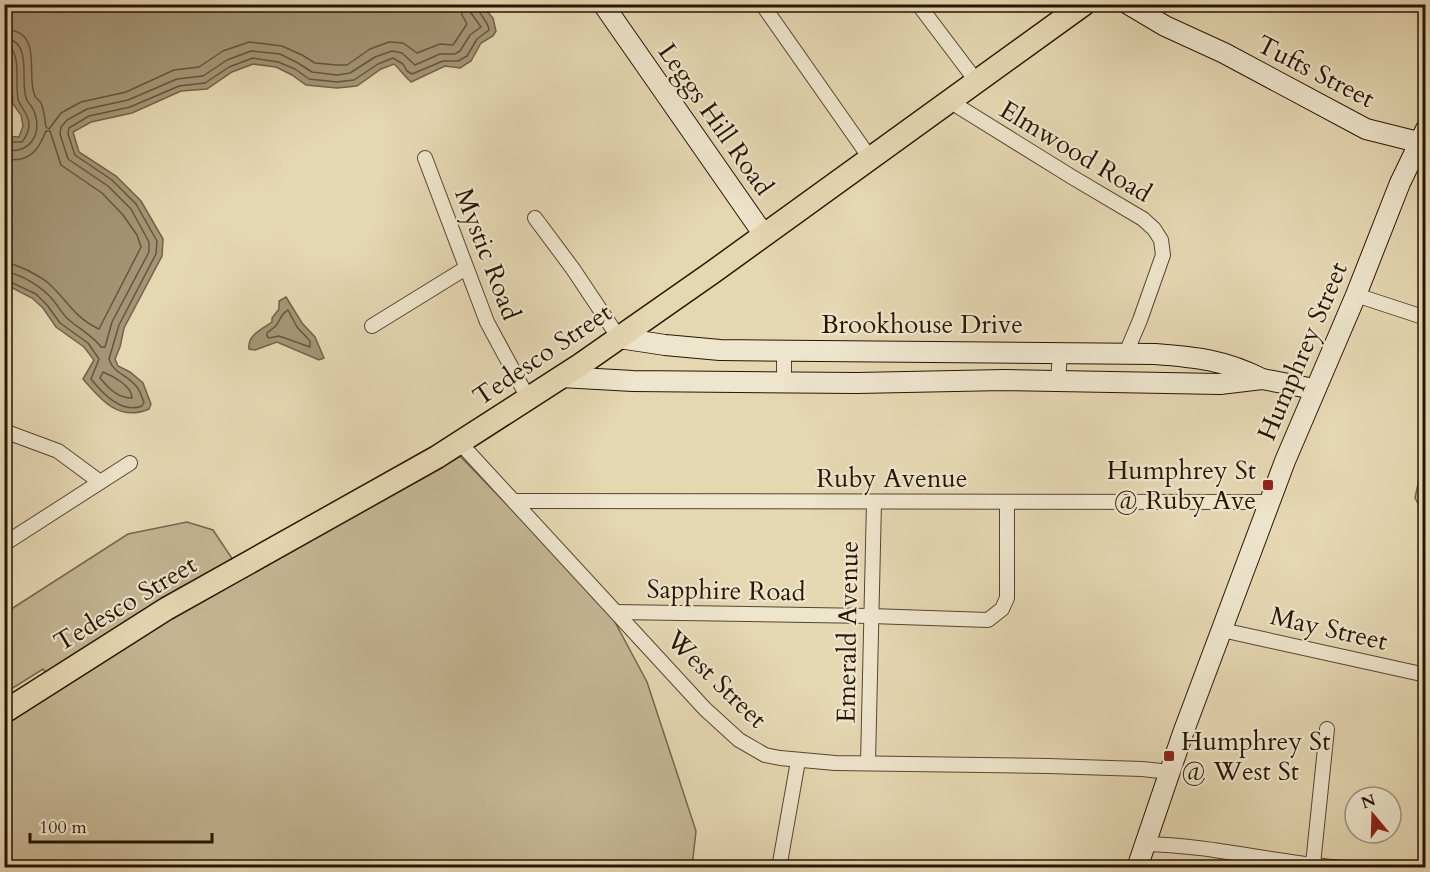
<svg xmlns="http://www.w3.org/2000/svg" width="1430" height="872" viewBox="0 0 1430 872" font-family="Cardo,serif">
	<style>
		.green { fill: #c5b694; stroke: #76664c; stroke-width: 1.5 }
		.water { fill: #a59576; stroke: #736248; stroke-width: 1.5 }
		.lines { fill: none; stroke-linecap: round; stroke-linejoin: round }
		.shore { stroke: #66553c; stroke-width: 1.5 }
		.street-casing { stroke: #57462f; stroke-width: 16 }
		.secondary-casing { stroke: #281503; stroke-width: 22 }
		.primary-casing { stroke: #281503; stroke-width: 25 }
		.street { stroke: #eee5cd; stroke-width: 14 }
		.secondary { stroke: #eee5cd; stroke-width: 20 }
		.primary { stroke: #e5d7b2; stroke-width: 22 }
		.poi-dot { fill: #8f2418; stroke: #eee5cd; stroke-width: 2 }
		.labels { text-anchor: middle; stroke-width: 4.5; stroke-linejoin: round; paint-order: stroke }
		.street-label { font-size: 26px; fill: #281503; stroke: #eee5cd }
		.poi-label { font-size: 26px; fill: #281503; stroke: #eee5cd; text-anchor: end }
	</style>
	<rect width="100%" height="100%" fill="#e5d7b2"/>
	<filter id="stains"><feTurbulence type="fractalNoise" baseFrequency=".00333" numOctaves="4"/><feColorMatrix values="0 0 0 0 .2 0 0 0 0 .09 0 0 0 0 .02 0 0 0 .5 -.17"/></filter>
	<radialGradient id="worn" r=".72"><stop offset=".6" stop-color="#630" stop-opacity="0"/><stop offset="1" stop-color="#630" stop-opacity=".3"/></radialGradient>
	<!-- green -->
	<g class="green">
		<polygon points="460,456 608,609 647,682 696,831 692,867 5,867 5,725 59,689 43,669 5,693 5,613 128,534 187,522 213,530 245,578"/>
		<polygon points="1425,460 1426,516 1425,516 1415,498 1420,475"/>
	</g>
	<!-- water -->
	<g class="water">
		<path d="M481,4l12,14 3,13 -3,5 -12,7 -10,18 -11,7 -15,-2 -34,16c-8,-7 -10,-12 -17,-18l-13,5 -24,17 -20,2 -31,-3 -14,-10 -16,-8 -23,-3 -21,8 -25,17 -26,2 -49,22 -41,9 -18,10 6,20 37,24 25,25 22,38 -1,17 -38,72 -4,19 -5,12 3,7 12,6 13,11 8,21 -2,5c-30,13 -48,-9 -66,-30l11,-19 -10,-13 -28,-20 -13,-19 -11,-10 -27,-14v-148l14,1 4,-11 -2,-11 -8,-11 -3,-40 -5,-23v-36z"/>
		<path d="M286,297l16,26 13,14 9,21 -5,2 -42,-18 -22,8 -6,-1c-2,-14 13,-20 23,-27v-4l7,-9v-8z"/>
	</g>
	<g class="lines">
		<!-- shore -->
		<g class="shore">
			<path d="M4,29c41,2 21,46 31,67 1,3 4,4 6,7 3,7 4,16 5,24l3,2 12,-16 20,-11 45,-10 48,-22 25,-3 24,-16 26,-9 33,4 20,9 13,8 22,2h10l23,-16 19,-7 14,1 14,10 23,-9 13,1 14,-21 -5,-9 -1,-11"/>
			<path d="M4,38c29,2 16,42 22,60 1,4 5,7 7,11 11,23 -2,46 -29,41"/>
			<path d="M4,46h6c11,13 5,37 8,53 2,9 11,14 11,26 0,6 -4,13 -7,17h-18"/>
			<path d="M4,159c24,4 34,-7 42,-28h4l11,34 41,28 21,22 14,20 4,12 -42,82c-26,-12 -32,-30 -52,-47 -6,-5 -13,-8 -20,-12 -8,-3 -14,-7 -23,-7"/>
			<path d="M4,272c17,1 39,16 49,28 6,7 9,14 15,19 11,10 24,16 33,28h4l7,-25 37,-70v-10l-18,-33 -23,-23 -40,-27 -8,-25 1,-7 6,-7 20,-11 41,-9 49,-21 26,-3 24,-16 24,-9 29,3 18,9 14,9 25,3 13,-2 25,-16 17,-6 10,2 13,12 25,-11h15l5,-3 10,-16 11,-8 -10,-14 -1,-9"/>
			<path d="M4,279l32,15 11,11 13,18 28,20 11,16 -8,20c11,14 31,35 51,27l2,-4c-3,-6 -4,-13 -9,-17 -9,-11 -22,-12 -26,-26l10,-34 37,-71 1,-13 -21,-37 -24,-24 -37,-25 -7,-21 1,-6 20,-12 41,-9 49,-21 26,-3 24,-16 24,-9 25,4 17,7 14,10 28,3 17,-2 24,-16 15,-6 10,6 4,7 5,3 31,-13h15l9,-5 10,-17 12,-9c-1,-10 -11,-15 -12,-26"/>
			<path d="M288,310l9,17 13,14v6l-31,-11 -10,2 -2,-2v-3c3,-3 8,-5 10,-9 4,-6 5,-11 11,-14z"/>
			<path d="M103,372c10,4 29,14 29,26 -14,0 -23,-9 -32,-20z"/>
		</g>
		<defs>
			<g id="street">
				<polyline points="762,4 870,158"/>
				<polyline points="918,4 977,82"/>
				<polyline points="951,102 1072,177 1143,219 1154,229 1161,240 1163,255 1140,320 1126,353"/>
				<polyline points="425,158 487,322 528,398"/>
				<polyline points="535,218 573,269 619,338"/>
				<polyline points="1356,295 1426,318"/>
				<polyline points="372,326 466,268"/>
				<polyline points="784,382 784,351"/>
				<polyline points="1058,382 1060,352"/>
				<polyline points="4,431 58,451 100,482"/>
				<polyline points="460,443 705,709 739,740 765,755 780,758 835,763 1048,766 1142,769 1170,772"/>
				<polyline points="514,501 1270,502"/>
				<polyline points="4,544 130,463"/>
				<polyline points="616,612 871,616 988,620 1002,609 1007,598 1007,502"/>
				<polyline points="1222,630 1426,675"/>
				<polyline points="868,763 874,502"/>
				<path d="M1145,844c67,1 134,20 201,24"/>
				<polyline points="1313,864 1327,729"/>
				<polyline points="779,868 798,761"/>
			</g>
			<g id="secondary">
				<polyline points="603,4 764,235"/>
				<polyline points="1128,4 1165,26 1224,53 1366,129 1426,144"/>
				<path d="M619,338l46,7 55,5 435,4c41,3 70,6 107,25"/>
				<polyline points="561,377 633,381 857,383 1004,380 1220,384 1262,379 1314,389"/>
				<polyline points="1137,868 1183,733 1285,461 1356,295 1400,183 1426,129"/>
			</g>
			<polyline id="primary" points="4,712 166,609 437,457 580,365 713,272 1084,4"/>
		</defs>
		<!-- street casing -->
		<use href="#street" class="street-casing"/>
		<!-- secondary casing -->
		<use href="#secondary" class="secondary-casing"/>
		<!-- primary casing -->
		<use href="#primary" class="primary-casing"/>
		<!-- street -->
		<use href="#street" class="street"/>
		<!-- secondary -->
		<use href="#secondary" class="secondary"/>
		<!-- primary -->
		<use href="#primary" class="primary"/>
	</g>
	<!-- markers -->
	<g class="poi-dot">
		<rect x="1262" y="479" width="12" height="12" rx="3"/>
		<rect x="1163" y="750" width="12" height="12" rx="3"/>
	</g>
	<g class="labels">
		<!-- street labels -->
		<g class="street-label">
			<text transform="translate(1316 71) rotate(27)" y="9">Tufts Street</text>
			<text transform="translate(716 119) rotate(55)" y="9">Leggs Hill Road</text>
			<text transform="translate(1076 151) rotate(31)" y="9">Elmwood Road</text>
			<text transform="translate(488 254) rotate(69)" y="9">Mystic Road</text>
			<text x="922" y="333">Brookhouse Drive</text>
			<text transform="translate(1302 351) rotate(-67)" y="9">Humphrey Street</text>
			<text transform="translate(542 354) rotate(-34)" y="9">Tedesco Street</text>
			<text x="892" y="487">Ruby Avenue</text>
			<text transform="translate(726 590) rotate(1)" y="9">Sapphire Road</text>
			<text transform="translate(125 603) rotate(-31)" y="9">Tedesco Street</text>
			<text transform="translate(1329 628) rotate(13)" y="9">May Street</text>
			<text transform="translate(847 632) rotate(-89)" y="9">Emerald Avenue</text>
			<text transform="translate(717 679) rotate(44)" y="9">West Street</text>
		</g>
		<!-- poi labels -->
		<g class="poi-label">
			<text x="1256" y="479">Humphrey St<tspan x="1256" dy="30">@ Ruby Ave</tspan></text>
			<text x="1181" y="750" text-anchor="start">Humphrey St<tspan x="1181" dy="30">@ West St</tspan></text>
		</g>
	</g>
	<!-- margin -->
	<rect width="1430" height="872" fill="none" stroke="#e5d7b2" stroke-width="24"/>
	<rect x="6" y="6" width="1418" height="860" fill="none" stroke="#281503" stroke-width="3"/>
	<rect x="12" y="12" width="1406" height="848" fill="none" stroke="#281503" stroke-width="1.5"/>
	<!-- north arrow -->
	<g transform="translate(1373 815) rotate(341)"><circle r="28" fill="#eee5cd" stroke="#9f927c" stroke-width="1.5"/>
	<path d="M0-4.5L10 22L0 15L-10 22Z" fill="#8f2418"/>
	<text y="-9" font-size="16" font-weight="bold" text-anchor="middle" fill="#281503">N</text>
	</g>
	<!-- scale -->
	<path d="M30 833v9h182v-9" fill="none" stroke="#281503" stroke-width="3"/>
	<text x="39" y="833" font-size="18" fill="#281503" stroke="#eee5cd" stroke-width="4.5" paint-order="stroke">100 m</text>
	<rect width="100%" height="100%" filter="url(#stains)"/>
	<rect width="100%" height="100%" fill="url(#worn)"/>
</svg>
